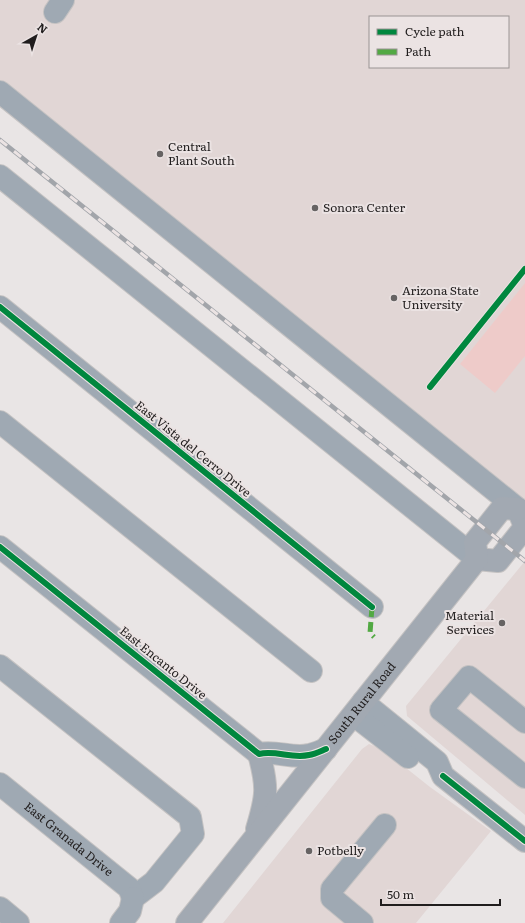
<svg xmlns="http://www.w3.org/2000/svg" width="525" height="923" viewBox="0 0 525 923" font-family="Literata,serif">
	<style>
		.built { fill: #e1d6d5; fill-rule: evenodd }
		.green { fill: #eecbc9 }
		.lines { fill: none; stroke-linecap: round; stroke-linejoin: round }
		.minor-casing { stroke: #c4c2c2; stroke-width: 24 }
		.major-casing { stroke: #c4c2c2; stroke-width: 24 }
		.minor { stroke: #9fa9b3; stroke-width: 22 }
		.major { stroke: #a2a9b2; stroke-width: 22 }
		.rail-casing { stroke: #a2a5aa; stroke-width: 4.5 }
		.rail { stroke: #ebe3e3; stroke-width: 3; stroke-dasharray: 9; stroke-linecap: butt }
		.quiet { stroke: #52a943; stroke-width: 5; stroke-dasharray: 10 5; stroke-linecap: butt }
		.cycleway-casing { stroke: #ebe3e3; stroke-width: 8 }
		.cycleway { stroke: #00873e; stroke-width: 6 }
		.poi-dot { fill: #666363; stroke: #ebe3e3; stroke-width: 1.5 }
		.labels { text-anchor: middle; stroke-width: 4; stroke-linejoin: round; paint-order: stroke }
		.poi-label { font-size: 12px; fill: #201d1d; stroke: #ebe3e3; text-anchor: start }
		.street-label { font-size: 12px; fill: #201d1d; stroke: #ebe3e3 }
	</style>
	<rect width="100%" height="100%" fill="#e9e5e5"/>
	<!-- built -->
	<g class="built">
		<path d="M0,0h525v510l-525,-423zM370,17h138v50h-138z"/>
		<polygon points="525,561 525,815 407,716 406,706"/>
		<polygon points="369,744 382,749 430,787 491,831 416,923 223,923 362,749"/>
	</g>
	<!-- green -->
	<polygon class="green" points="525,283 525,356 495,393 460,364"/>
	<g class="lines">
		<defs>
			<g id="minor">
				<polyline points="55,12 63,0"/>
				<polyline points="0,92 518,509"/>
				<polyline points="0,176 477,559"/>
				<polyline points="0,307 372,607"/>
				<polyline points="0,422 311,671"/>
				<path d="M0,547l259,207c17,-4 33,5 50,1 6,-1 12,-4 17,-6"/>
				<polyline points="0,666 190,817 193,834 154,882 133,898"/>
				<polyline points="363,702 437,762 443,776 525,841"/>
				<polyline points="354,715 408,757"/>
				<polyline points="525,722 469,677 441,710 525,777"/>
				<path id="s1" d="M0,784l129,104 4,10"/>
				<polyline points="0,908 18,923"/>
				<polyline points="121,923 130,911 133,898"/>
				<polyline points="362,923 332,898 332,889 385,825"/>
			</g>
			<g id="major">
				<polyline points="477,559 498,561 525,527 518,509"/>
				<path d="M257,829c10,-33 11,-42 2,-75"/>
				<path id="s2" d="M187,923l290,-364 -2,-17 27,-34 16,1"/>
			</g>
		</defs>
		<!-- minor casing -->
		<use href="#minor" class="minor-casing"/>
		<!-- major casing -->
		<use href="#major" class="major-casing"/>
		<!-- minor -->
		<use href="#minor" class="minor"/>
		<!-- major -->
		<use href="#major" class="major"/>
		<defs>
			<polyline id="rail" points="0,140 525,561"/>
		</defs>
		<!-- rail casing -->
		<use href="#rail" class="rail-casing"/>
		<!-- rail -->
		<use href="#rail" class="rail"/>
		<!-- quiet -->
		<polyline class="quiet" points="372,607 370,633 374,637"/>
		<defs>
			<g id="cycleway">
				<polyline points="0,307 372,607"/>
				<polyline points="430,387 525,269"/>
				<path d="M0,547l259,207c17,-4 33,5 50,1 6,-1 12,-4 17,-6"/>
				<polyline points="443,776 525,841"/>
			</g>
		</defs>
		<!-- cycleway casing -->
		<use href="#cycleway" class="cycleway-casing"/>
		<!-- cycleway -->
		<use href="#cycleway" class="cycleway"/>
	</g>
	<!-- markers -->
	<g class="poi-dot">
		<circle cx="160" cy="154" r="4"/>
		<circle cx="315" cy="208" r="4"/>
		<circle cx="394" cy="298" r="4"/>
		<circle cx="502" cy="623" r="4"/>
		<circle cx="309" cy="851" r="4"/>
	</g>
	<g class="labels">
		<!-- poi labels -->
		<g class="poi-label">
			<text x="168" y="151">Central<tspan x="168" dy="14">Plant South</tspan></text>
			<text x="323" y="212">Sonora Center</text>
			<text x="402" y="295">Arizona State<tspan x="402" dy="14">University</tspan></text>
			<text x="494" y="620" text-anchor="end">Material<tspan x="494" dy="14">Services</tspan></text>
			<text x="317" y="855">Potbelly</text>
		</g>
		<!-- street labels -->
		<g class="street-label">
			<text transform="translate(193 449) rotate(39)" y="4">East Vista del Cerro Drive</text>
			<text transform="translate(163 663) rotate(39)" y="4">East Encanto Drive</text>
			<text dy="4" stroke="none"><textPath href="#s2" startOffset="281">South Rural Road</textPath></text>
			<text dy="4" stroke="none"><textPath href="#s1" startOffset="88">East Granada Drive</textPath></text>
		</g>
	</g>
	<!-- legend -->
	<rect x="369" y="16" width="140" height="52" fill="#ebe3e3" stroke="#9a9494"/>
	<rect x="377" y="29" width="20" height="6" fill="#00873e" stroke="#9a9494"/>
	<text x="405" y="36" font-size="12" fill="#201d1d">Cycle path</text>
	<rect x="377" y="49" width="20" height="6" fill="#52a943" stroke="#9a9494"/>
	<text x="405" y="56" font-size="12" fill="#201d1d">Path</text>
	<!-- north arrow -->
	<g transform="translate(36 36) rotate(39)" stroke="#ebe3e3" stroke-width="3" paint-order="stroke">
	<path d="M0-3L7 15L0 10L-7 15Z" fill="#201d1d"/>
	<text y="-6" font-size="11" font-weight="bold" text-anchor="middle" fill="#201d1d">N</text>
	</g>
	<!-- scale -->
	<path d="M381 899v6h119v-6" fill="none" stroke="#201d1d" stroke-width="2"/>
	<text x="387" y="899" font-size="12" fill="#201d1d" stroke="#ebe3e3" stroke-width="3" paint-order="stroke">50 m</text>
</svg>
